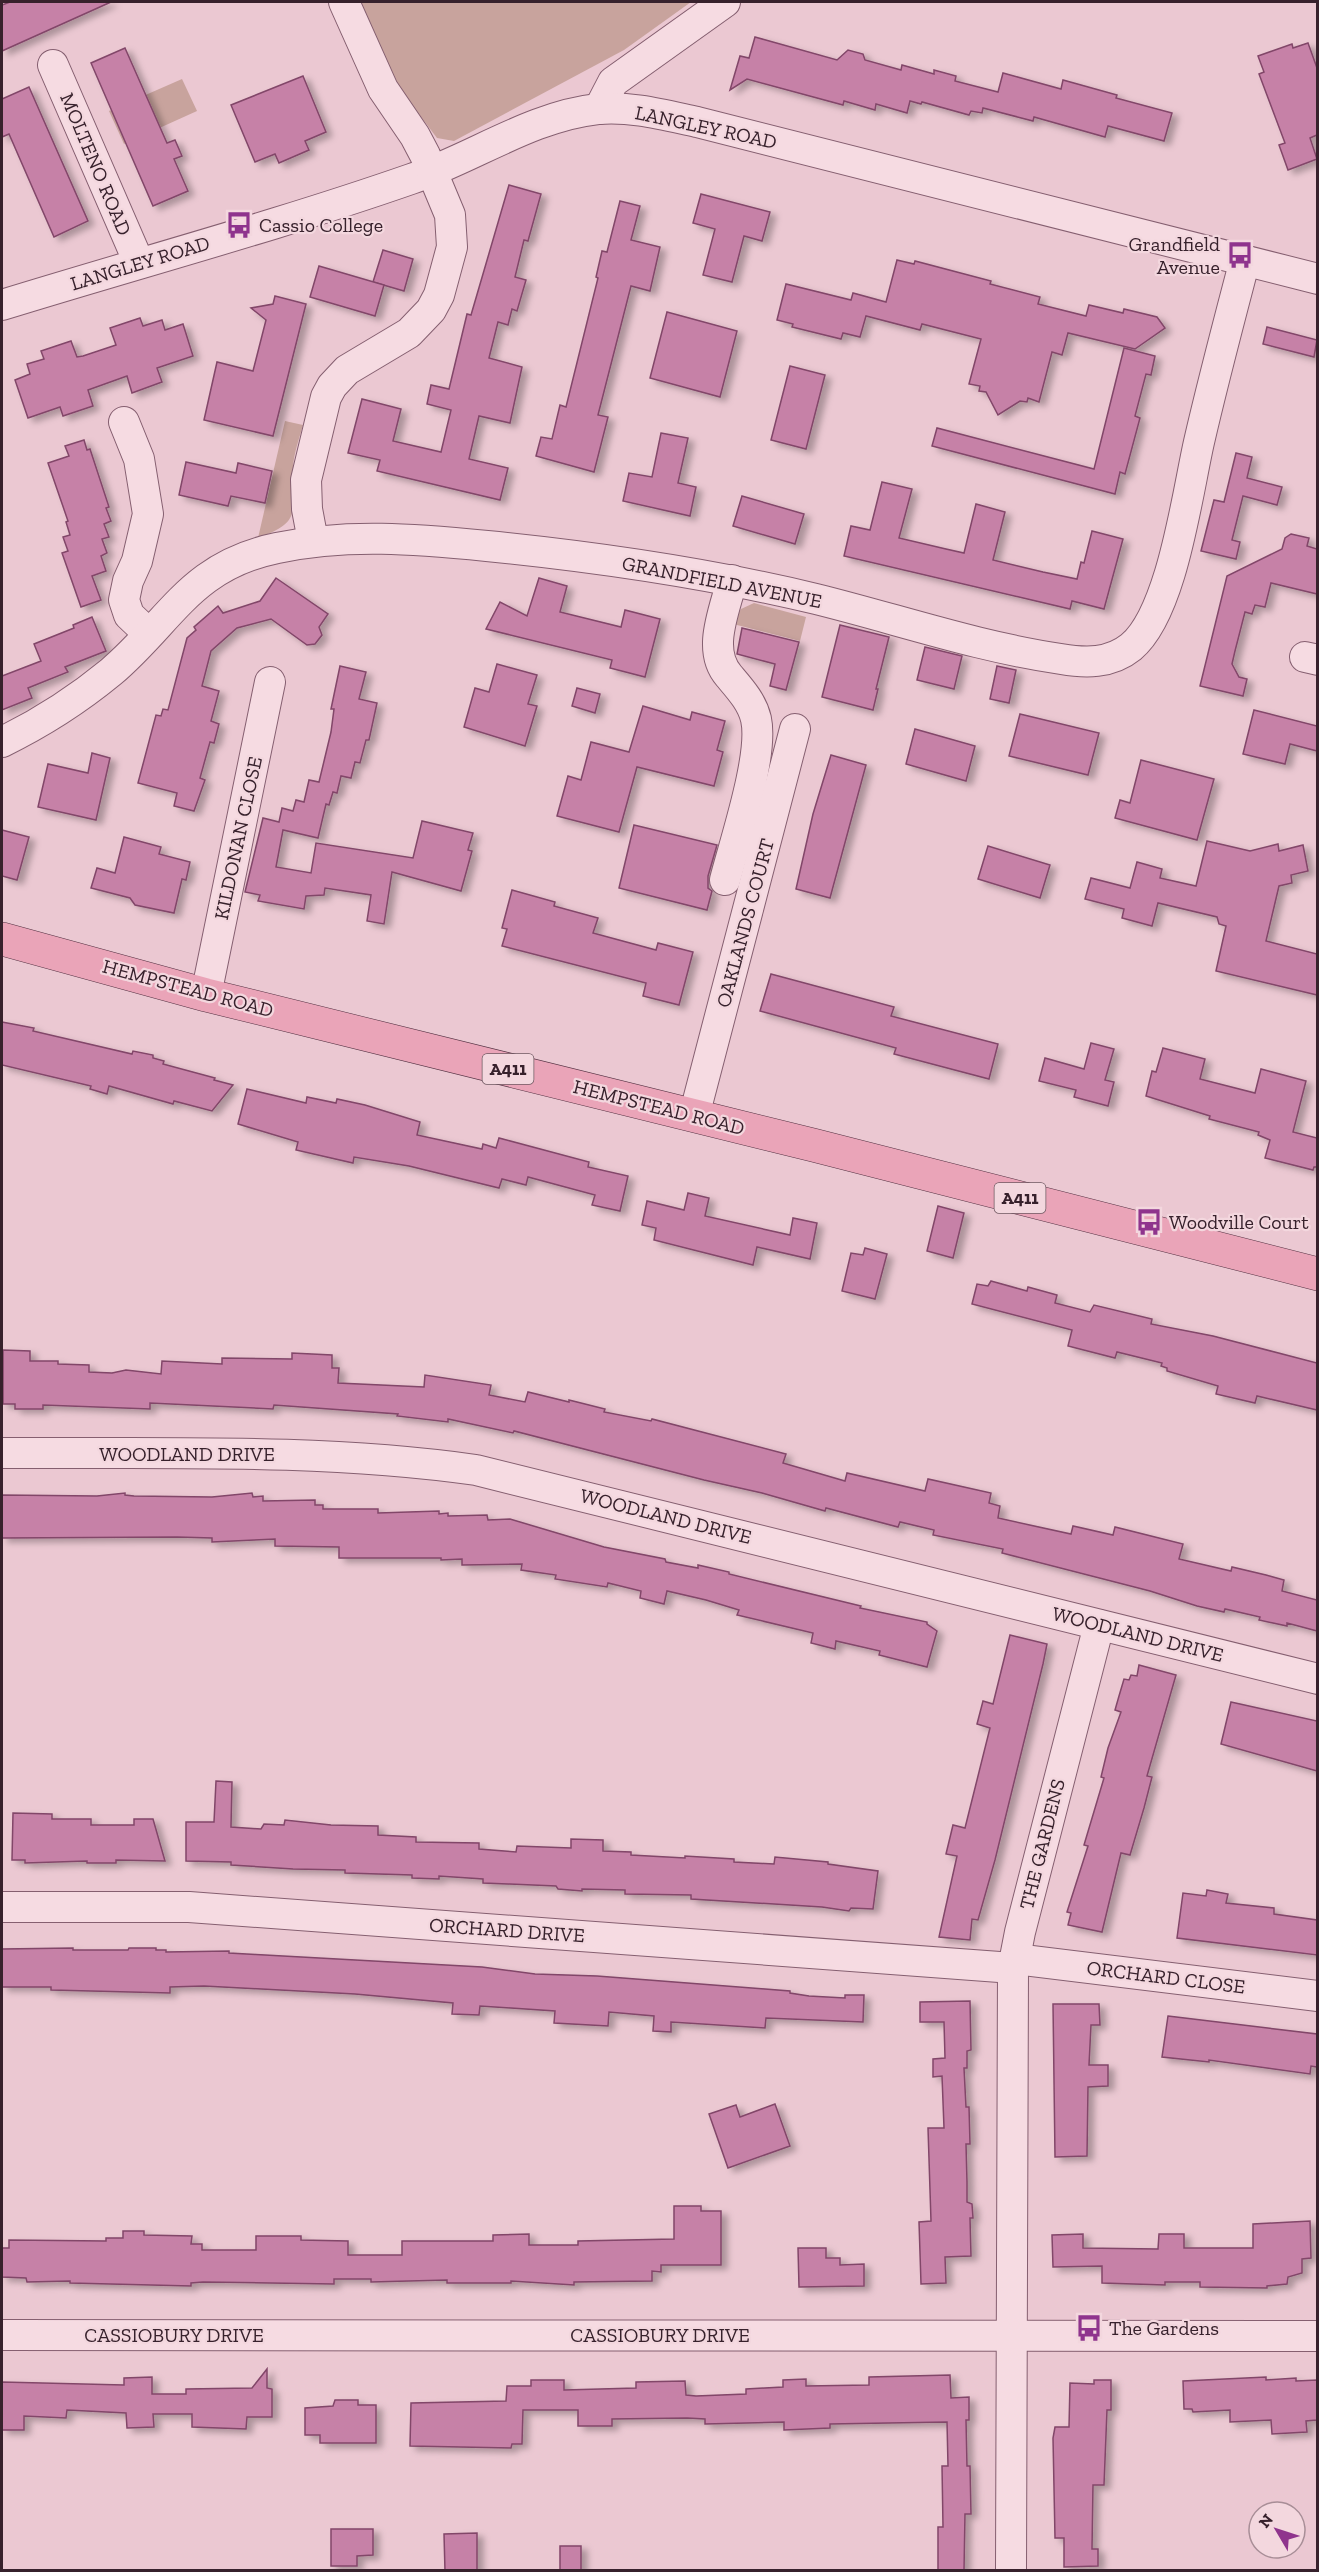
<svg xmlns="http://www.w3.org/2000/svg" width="1319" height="2572" viewBox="0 0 1319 2572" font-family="'Zilla Slab',serif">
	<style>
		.green { fill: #c8a39d }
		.building { fill: #c681a7; stroke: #824669; stroke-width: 1.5; filter: url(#shadow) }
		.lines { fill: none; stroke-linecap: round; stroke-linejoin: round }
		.minor-casing { stroke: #855f70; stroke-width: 32 }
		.major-casing { stroke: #543243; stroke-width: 34 }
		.minor { stroke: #f6dbe2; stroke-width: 30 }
		.major { stroke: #eaa4b8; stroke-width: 33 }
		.labels { text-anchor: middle; stroke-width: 4.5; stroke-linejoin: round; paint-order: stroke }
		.shield { fill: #f3d7de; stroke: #6f5861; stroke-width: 1.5 }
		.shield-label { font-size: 18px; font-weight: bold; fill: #37212c }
		.street-label { font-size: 20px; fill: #37212c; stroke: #f3d7de }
		.poi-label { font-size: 20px; fill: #37212c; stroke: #f3d7de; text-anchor: start }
	</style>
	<defs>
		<filter id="shadow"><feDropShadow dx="6" dy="4" stdDeviation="3" flood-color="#0004"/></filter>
	</defs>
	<rect width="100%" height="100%" fill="#ebc8d2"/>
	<!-- green -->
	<g class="green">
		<polygon points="355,2 691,2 624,50 454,141 437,138 383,67"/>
		<polygon points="182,79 197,111 124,144 109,111"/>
		<path d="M285,421l18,4c-4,14 -9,28 -10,42 -5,42 15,53 -35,71z"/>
		<polygon points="754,603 806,617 800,641 733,624 741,609"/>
	</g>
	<!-- building -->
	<g class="building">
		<polygon points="10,2 111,2 2,51 2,5"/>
		<polygon points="755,37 837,60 848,50 863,54 865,60 901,70 902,65 934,74 934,70 956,76 955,81 998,92 1003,73 1061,89 1063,80 1117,95 1116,98 1172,113 1164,141 1108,126 1105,137 1034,117 1033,121 983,108 982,113 971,111 969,115 922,102 921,104 910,101 907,113 876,104 875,110 844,101 843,105 747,79 730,90 740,56 749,58"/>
		<polygon points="1308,43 1317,68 1317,135 1310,138 1317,159 1288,170 1279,145 1285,143 1259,74 1264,72 1258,56 1292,44 1293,48"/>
		<polygon points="125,48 167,143 175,140 182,156 174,159 188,191 153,206 91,63"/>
		<polygon points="303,76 326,132 305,141 309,150 279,163 275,154 255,162 231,105"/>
		<polygon points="29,87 88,221 54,237 9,134 2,137 2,99"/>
		<polygon points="509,185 541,194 528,241 524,240 515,277 526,280 517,311 512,309 508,325 498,322 489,358 522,367 510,423 479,416 469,459 508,468 500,500 377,471 380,460 348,453 362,399 401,409 393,441 441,452 451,410 427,404 431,385 449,389 467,314 471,315"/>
		<polygon points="701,194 770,212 762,241 744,236 732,282 703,275 715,229 693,223"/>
		<polygon points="620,201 640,206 631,240 660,247 650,291 631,286 598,415 608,417 594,472 536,456 541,437 552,439 560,405 566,407 598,278 596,277 602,251 607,252"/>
		<polygon points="383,250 413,259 404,291 373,282"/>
		<polygon points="897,260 914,264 915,261 991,281 990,284 1040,297 1038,304 1086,316 1089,305 1123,313 1124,309 1157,317 1165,328 1135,349 1068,333 1062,355 1052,352 1039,402 1028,398 1027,402 1020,401 998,415 986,392 979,391 980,386 969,384 981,339 922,324 920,330 866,316 860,337 843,333 841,339 792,327 793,324 777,320 786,284 851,300 853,293 886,302"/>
		<polygon points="319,266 384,285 375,316 310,297"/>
		<polygon points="275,296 306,304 273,436 204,420 217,362 253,371 266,320 251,308 273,304"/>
		<polygon points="667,312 737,331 720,397 650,378"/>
		<polygon points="140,318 143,326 162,320 165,330 183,324 193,356 157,368 162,382 132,393 127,376 88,390 93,406 63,416 60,407 28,418 15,380 30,374 27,364 44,359 41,351 71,341 77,357 83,356 116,345 110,328"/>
		<polygon points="1267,327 1317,340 1314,357 1263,344"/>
		<polygon points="1124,348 1155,356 1151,375 1146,374 1135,416 1140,418 1125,474 1120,472 1115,494 932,446 937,428 1094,469"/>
		<polygon points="790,366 825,375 806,449 771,440"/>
		<polygon points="661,433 688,438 678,483 696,487 690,516 623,501 629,473 652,477"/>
		<polygon points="84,440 87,450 90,449 109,507 106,508 111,521 104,524 109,537 102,539 107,553 101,556 106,571 92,576 101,600 81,607 62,553 68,551 63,537 70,535 66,522 68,521 48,463 69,456 65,446"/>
		<polygon points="1236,453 1252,457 1247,478 1282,487 1277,505 1243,496 1232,540 1240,542 1236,559 1201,551 1214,500 1224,502"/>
		<polygon points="186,462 236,473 238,463 272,471 265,503 231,496 228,506 179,495"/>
		<polygon points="882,482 912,489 899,538 946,549 964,553 976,504 1005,512 993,560 1043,572 1077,579 1081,562 1084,563 1092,531 1123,539 1104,609 1072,601 1070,609 844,556 851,526 870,530"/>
		<polygon points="742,496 804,514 795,544 733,526"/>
		<polygon points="1291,534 1309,538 1307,546 1317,549 1317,594 1271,583 1265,607 1255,605 1252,614 1245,612 1235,651 1232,664 1239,677 1247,679 1243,696 1200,686 1227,576 1282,549 1285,538"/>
		<polygon points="276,578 328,614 319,627 322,635 315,644 307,645 271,619 237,628 211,651 202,686 219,691 211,721 219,724 214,743 210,742 200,778 205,780 194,811 174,806 177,793 138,783 156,715 161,716 163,709 168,710 187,638 196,630 194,627 218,606 223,613 260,601"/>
		<polygon points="539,578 567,586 560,612 621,627 625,610 660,619 645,677 610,668 612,660 486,629 500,602 527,616"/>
		<polygon points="92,617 106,651 65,667 68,672 28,688 32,698 2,710 2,676 41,661 34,644 74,628 73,625"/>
		<polygon points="840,625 889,637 876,689 878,689 873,710 822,697"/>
		<polygon points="742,628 799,642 786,690 770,686 775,664 737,654"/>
		<polygon points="925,647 962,656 954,689 917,680"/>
		<polygon points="497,664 537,675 528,704 537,706 525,746 464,727 475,688 489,692"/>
		<polygon points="340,666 366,672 359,699 377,703 369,740 366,740 360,763 355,762 351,778 341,776 337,793 333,792 329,805 326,804 318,838 283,830 276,867 311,873 316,843 413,858 422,821 473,833 468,850 472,851 461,891 392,872 384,924 367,921 371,895 325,888 324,895 306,896 304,909 258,901 260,895 245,892 263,818 279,822 282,808 293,811 296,800 304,802 309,780 319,782 331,732 334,709 331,709"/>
		<polygon points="997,666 1016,670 1009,703 990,699"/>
		<polygon points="577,688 600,694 595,713 572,706"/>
		<polygon points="643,706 690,720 692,712 725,721 717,750 723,752 714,786 637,767 619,832 557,816 568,776 581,780 591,742 629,752"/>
		<polygon points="1254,710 1317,726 1317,751 1290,744 1285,764 1243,754"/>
		<polygon points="1020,714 1099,733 1088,775 1009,756"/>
		<polygon points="915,729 975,746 966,781 906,764"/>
		<polygon points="92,753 110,758 96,820 38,807 48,764 88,773"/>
		<polygon points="831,755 866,765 830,898 796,889 813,814"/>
		<polygon points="1141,760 1214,779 1197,840 1115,818 1120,800 1130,803"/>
		<polygon points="634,825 717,845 708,876 708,888 712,891 707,910 619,888"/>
		<polygon points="2,830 29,837 17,880 2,876"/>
		<polygon points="124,837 161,847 159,854 190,862 186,880 182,879 174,913 135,905 130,898 91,888 97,868 115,873"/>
		<polygon points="1207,841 1250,851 1278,844 1279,851 1303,845 1308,871 1291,875 1292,883 1279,886 1266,941 1317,954 1317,995 1216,971 1226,926 1219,924 1217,917 1158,903 1152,926 1122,918 1124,909 1085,899 1091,878 1130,888 1137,862 1162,869 1160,878 1196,886"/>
		<polygon points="988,846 1050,865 1040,898 978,879"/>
		<polygon points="512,890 555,902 554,906 598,918 593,933 656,950 658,943 693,952 679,1005 643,996 646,983 502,946 507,929 502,928"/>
		<polygon points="771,974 894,1007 891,1016 998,1044 989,1079 894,1054 896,1048 760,1011"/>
		<polygon points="2,1022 34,1028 33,1031 132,1054 133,1051 153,1055 153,1058 164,1061 163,1064 215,1078 214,1080 233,1085 212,1111 174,1101 173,1104 109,1086 107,1094 90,1089 91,1086 2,1065"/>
		<polygon points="1091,1043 1114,1049 1105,1080 1114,1082 1108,1106 1074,1097 1076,1090 1039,1081 1045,1058 1084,1069"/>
		<polygon points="1163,1048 1205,1059 1200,1079 1255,1093 1261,1069 1306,1081 1293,1132 1317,1138 1317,1167 1314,1167 1313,1170 1265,1158 1270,1140 1258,1135 1259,1132 1209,1119 1210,1116 1146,1096 1152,1071 1156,1072"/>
		<polygon points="247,1089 306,1103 307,1097 336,1103 337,1099 365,1105 420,1122 417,1135 482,1149 483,1144 496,1148 499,1138 589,1162 588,1167 628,1176 620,1211 592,1205 595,1195 528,1177 526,1185 502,1179 499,1188 409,1166 354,1157 353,1163 296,1150 298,1142 238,1124"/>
		<polygon points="688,1193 709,1198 705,1216 790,1235 793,1218 817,1223 810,1259 757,1247 753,1265 654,1240 656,1228 642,1225 647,1201 684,1210"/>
		<polygon points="938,1206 964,1213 953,1258 927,1251"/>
		<polygon points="865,1248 887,1254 875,1299 842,1291 851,1253 863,1255"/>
		<polygon points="991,1281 1027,1291 1028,1287 1057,1295 1055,1303 1090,1312 1094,1305 1152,1319 1151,1324 1213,1336 1317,1363 1317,1410 1257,1396 1255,1403 1216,1394 1218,1386 1167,1371 1167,1368 1161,1366 1162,1363 1117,1352 1115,1358 1068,1346 1072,1330 972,1304 977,1284 988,1286"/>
		<polygon points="3,1350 30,1351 30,1361 58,1361 58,1364 89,1365 89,1372 112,1373 126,1370 161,1374 162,1361 222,1364 222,1358 292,1359 292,1353 332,1355 332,1368 339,1368 338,1383 424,1387 425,1375 491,1385 489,1395 525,1402 528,1392 569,1402 569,1400 605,1409 604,1412 651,1421 652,1419 786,1454 783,1463 845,1481 847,1473 925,1491 928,1479 991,1493 989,1503 1000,1506 998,1518 1071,1534 1073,1526 1113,1535 1115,1527 1183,1544 1179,1559 1231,1571 1232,1567 1266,1575 1284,1580 1282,1591 1317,1600 1317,1631 1287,1623 1287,1626 1259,1620 1260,1617 1225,1609 1224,1612 1197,1606 1150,1591 1002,1553 1003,1549 933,1535 934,1530 900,1522 898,1527 826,1508 825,1511 762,1493 704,1480 514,1431 513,1433 448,1419 448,1422 397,1416 398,1414 274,1405 273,1409 150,1403 150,1409 43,1405 43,1409 15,1409 15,1404 3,1404"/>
		<polygon points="125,1493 125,1495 134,1496 212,1497 252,1493 253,1497 263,1496 263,1501 315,1500 315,1505 323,1505 323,1509 378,1509 378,1513 439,1511 439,1514 448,1513 448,1516 487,1515 488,1520 510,1519 604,1547 665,1559 666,1562 698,1568 698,1565 729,1572 729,1574 861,1606 860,1608 927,1622 927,1624 937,1631 927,1667 879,1655 880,1651 836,1641 835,1649 811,1643 813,1633 737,1615 739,1610 706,1600 667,1591 664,1604 640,1598 641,1591 608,1583 607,1587 555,1579 556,1575 521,1570 522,1564 462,1565 462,1559 441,1560 441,1558 339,1558 339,1547 275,1546 275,1539 212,1542 212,1538 177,1537 2,1538 2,1495 97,1496"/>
		<polygon points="1010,1635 1047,1644 1043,1664 995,1860 978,1920 972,1919 970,1940 939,1937 957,1856 946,1854 953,1825 965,1828 990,1728 977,1724 983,1701 993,1704"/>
		<polygon points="1139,1665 1176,1675 1147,1776 1152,1777 1144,1808 1130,1855 1121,1853 1102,1932 1068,1925 1071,1913 1067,1912 1088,1846 1084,1845 1104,1778 1101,1777 1108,1748 1121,1712 1115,1710 1119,1696 1124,1679 1129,1680 1131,1675 1137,1676"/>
		<polygon points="1231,1702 1317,1721 1317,1771 1221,1744"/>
		<polygon points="216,1781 232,1782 231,1827 261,1829 264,1824 284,1825 285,1820 331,1825 378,1826 378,1835 416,1837 416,1842 479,1843 479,1849 516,1852 517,1846 571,1848 571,1839 603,1840 603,1851 631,1852 631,1855 685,1858 685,1856 734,1859 734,1862 774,1864 775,1857 828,1862 828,1864 878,1871 873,1909 851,1908 849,1911 822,1907 691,1899 691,1895 625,1894 625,1890 582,1889 582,1891 558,1889 556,1886 483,1883 483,1879 439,1876 439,1879 412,1878 412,1875 345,1873 345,1870 293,1869 231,1865 231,1862 186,1861 186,1822 214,1822"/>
		<polygon points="13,1813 52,1814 52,1819 91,1819 91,1825 134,1825 134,1819 153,1819 165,1861 116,1860 116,1863 87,1863 87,1861 25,1863 25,1860 12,1860"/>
		<polygon points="1207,1890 1228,1894 1226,1903 1274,1908 1274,1914 1317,1920 1317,1955 1177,1938 1183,1893 1206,1896"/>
		<polygon points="73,1948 73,1950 128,1950 129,1948 156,1948 156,1950 166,1950 166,1952 229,1951 229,1953 482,1967 535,1974 597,1976 790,1991 790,1993 809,1996 845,1998 845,1995 864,1995 863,2022 766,2018 765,2028 671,2022 671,2032 653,2031 654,2016 609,2012 608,2026 554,2023 555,2011 480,2006 479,2015 452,2014 453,2003 355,1994 204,1986 170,1987 170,1993 51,1990 51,1987 2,1987 2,1949"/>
		<polygon points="970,2001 971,2050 967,2051 967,2068 964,2068 966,2107 969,2107 970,2144 966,2144 967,2182 967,2202 972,2204 973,2218 970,2218 971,2256 945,2257 946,2283 921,2284 919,2222 931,2221 928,2128 944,2128 942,2076 933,2077 933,2059 945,2058 944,2022 920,2022 920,2002"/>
		<polygon points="1053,2004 1099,2004 1100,2025 1091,2025 1089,2065 1108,2065 1108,2086 1088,2087 1087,2156 1055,2157"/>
		<polygon points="1168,2016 1317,2034 1317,2067 1311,2066 1310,2074 1209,2060 1209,2062 1162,2057"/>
		<polygon points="775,2104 790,2146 728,2168 709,2114 736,2105 740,2117"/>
		<polygon points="674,2206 701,2206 701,2211 721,2211 721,2265 661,2265 661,2272 652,2271 652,2281 574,2282 574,2285 511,2281 511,2283 447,2283 447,2280 371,2282 371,2279 334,2279 334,2284 203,2282 191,2283 191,2286 70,2283 70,2281 27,2282 26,2278 2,2277 2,2248 9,2248 9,2240 106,2241 106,2238 123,2238 123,2231 144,2231 144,2235 192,2236 191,2244 202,2244 202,2250 256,2250 256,2236 301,2236 301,2240 348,2241 348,2255 402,2255 402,2241 493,2241 493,2235 529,2234 529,2245 578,2245 578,2241 674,2239"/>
		<polygon points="1310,2221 1311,2258 1302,2259 1302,2273 1288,2277 1287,2284 1267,2286 1267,2288 1200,2287 1200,2282 1165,2282 1165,2285 1102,2283 1102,2266 1053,2267 1052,2235 1083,2234 1083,2248 1158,2249 1159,2234 1184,2234 1184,2248 1253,2248 1253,2224"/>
		<polygon points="798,2248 826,2248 826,2258 840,2258 840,2265 864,2264 864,2286 799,2287"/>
		<polygon points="267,2369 267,2388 272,2389 272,2417 247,2417 246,2429 192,2427 192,2414 153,2414 154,2427 127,2428 126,2413 67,2410 66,2418 24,2416 24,2430 2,2430 2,2382 124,2385 124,2378 152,2377 152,2394 186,2394 186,2389 252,2388"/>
		<polygon points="950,2375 951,2398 969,2397 969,2420 966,2420 967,2466 970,2466 971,2514 965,2514 964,2571 938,2571 938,2527 943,2527 942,2466 948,2466 947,2422 830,2424 830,2428 784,2430 784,2422 705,2424 705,2419 687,2418 612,2419 612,2426 578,2426 578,2410 523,2410 522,2444 512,2444 511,2448 410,2446 411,2403 506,2401 507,2386 531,2386 531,2380 564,2380 564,2390 636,2388 636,2382 685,2381 686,2395 696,2396 746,2394 746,2389 783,2387 783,2380 806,2379 806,2386 869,2385 869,2377"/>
		<polygon points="1266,2377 1266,2380 1296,2378 1296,2381 1317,2380 1317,2420 1306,2421 1307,2432 1272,2434 1271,2420 1230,2422 1230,2410 1193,2412 1192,2409 1184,2409 1183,2381"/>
		<polygon points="1094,2380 1111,2380 1111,2410 1107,2410 1104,2485 1093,2485 1092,2549 1098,2549 1098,2566 1064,2567 1064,2538 1055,2538 1053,2438 1055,2427 1069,2427 1070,2383 1094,2384"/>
		<polygon points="335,2400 358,2400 358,2405 376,2405 376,2443 320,2443 320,2435 305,2435 305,2408 333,2406"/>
		<polygon points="331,2529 373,2529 373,2555 357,2556 357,2566 331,2566"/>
		<polygon points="477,2533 477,2571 445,2571 444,2534"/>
		<rect x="560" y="2546" width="21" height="25"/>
	</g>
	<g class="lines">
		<defs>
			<g id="minor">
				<polyline points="53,65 139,263"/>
				<polyline points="599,109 613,82 725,2"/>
				<path d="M2,305c136,-42 274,-79 409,-126 62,-21 121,-63 187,-70 33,-3 66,6 99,13l621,157"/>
				<polyline points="124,422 139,459 148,514 137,561 128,581 124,600 129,615 148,633"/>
				<polyline points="313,541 307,509 306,480 326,397 332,386 347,370 409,333 431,310 439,295 452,247 450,215 425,155 415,136 383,89 344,2"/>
				<polyline points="1305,657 1318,660"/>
				<path d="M2,742c39,-19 75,-42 109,-70 60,-51 79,-106 166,-124 70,-15 139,-9 210,-2 110,11 221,27 329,53 81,20 162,48 245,60 24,4 49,5 70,-12 41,-34 56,-152 68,-205 14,-61 30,-121 46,-182"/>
				<path d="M725,880c10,-39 39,-125 31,-161 -4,-17 -16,-30 -27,-43 -23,-26 -4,-66 3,-96"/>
				<polyline points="206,995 270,682"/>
				<polyline points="694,1116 795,729"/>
				<path d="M2,1453c158,1 317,-5 474,17l842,209"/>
				<polyline points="2,1907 189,1907 1013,1968"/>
				<polyline points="1015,1959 1318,1996"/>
				<polyline points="2,2335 1318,2336"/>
				<polyline points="1011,2570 1013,1968 1020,1932 1099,1625"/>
			</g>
			<polyline id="major" points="2,939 206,995 813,1145 1318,1274"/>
		</defs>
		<!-- minor casing -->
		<use href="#minor" class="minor-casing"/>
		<!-- major casing -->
		<use href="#major" class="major-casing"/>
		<!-- minor -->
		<use href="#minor" class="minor"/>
		<!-- major -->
		<use href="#major" class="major"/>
	</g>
	<!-- icons -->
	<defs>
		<symbol id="bus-bare" viewBox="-9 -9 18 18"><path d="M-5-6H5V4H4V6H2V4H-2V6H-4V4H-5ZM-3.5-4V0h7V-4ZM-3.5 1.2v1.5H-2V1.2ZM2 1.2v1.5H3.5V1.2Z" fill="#8f348d" stroke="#f3d7de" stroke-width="2.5" paint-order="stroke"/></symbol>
	</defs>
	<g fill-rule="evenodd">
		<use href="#bus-bare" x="220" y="206" width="38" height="38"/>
		<use href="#bus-bare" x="1221" y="236" width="38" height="38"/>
		<use href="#bus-bare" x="1130" y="1203" width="38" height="38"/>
		<use href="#bus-bare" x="1070" y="2309" width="38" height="38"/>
	</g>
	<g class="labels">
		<!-- shield labels -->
		<g class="shield">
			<rect x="482.5" y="1054" width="51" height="30" rx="4.5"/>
			<rect x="994.5" y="1183" width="51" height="30" rx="4.5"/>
		</g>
		<g class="shield-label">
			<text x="508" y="1075">A411</text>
			<text x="1020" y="1204">A411</text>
		</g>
		<!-- street labels -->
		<g class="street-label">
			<text transform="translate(706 127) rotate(12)" y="7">LANGLEY ROAD</text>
			<text transform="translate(96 164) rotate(67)" y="7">MOLTENO ROAD</text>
			<text transform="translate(140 263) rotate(-17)" y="7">LANGLEY ROAD</text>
			<text transform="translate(722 582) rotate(11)" y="7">GRANDFIELD AVENUE</text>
			<text transform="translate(238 838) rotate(-78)" y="7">KILDONAN CLOSE</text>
			<text transform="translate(745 923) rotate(-75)" y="7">OAKLANDS COURT</text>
			<text transform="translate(188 988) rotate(15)" y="7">HEMPSTEAD ROAD</text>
			<text transform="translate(659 1107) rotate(14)" y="7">HEMPSTEAD ROAD</text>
			<text x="187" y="1461">WOODLAND DRIVE</text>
			<text transform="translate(666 1516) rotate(14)" y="7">WOODLAND DRIVE</text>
			<text transform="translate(1138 1634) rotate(14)" y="7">WOODLAND DRIVE</text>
			<text transform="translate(1042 1844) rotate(-76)" y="7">THE GARDENS</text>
			<text transform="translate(507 1930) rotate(4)" y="7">ORCHARD DRIVE</text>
			<text transform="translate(1166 1977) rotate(7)" y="7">ORCHARD CLOSE</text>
			<text x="174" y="2342">CASSIOBURY DRIVE</text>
			<text x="660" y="2342">CASSIOBURY DRIVE</text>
		</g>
		<!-- poi labels -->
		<g class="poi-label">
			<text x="259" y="232">Cassio College</text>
			<text x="1220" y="251" text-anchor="end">Grandfield<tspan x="1220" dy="23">Avenue</tspan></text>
			<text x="1169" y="1229">Woodville Court</text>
			<text x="1109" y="2335">The Gardens</text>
		</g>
	</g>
	<!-- border -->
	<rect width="1319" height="2572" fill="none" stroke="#37212c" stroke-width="6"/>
	<!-- north arrow -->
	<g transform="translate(1277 2530) rotate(309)"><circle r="28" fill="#f3d7de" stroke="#a88e97" stroke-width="1.5"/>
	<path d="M0-4.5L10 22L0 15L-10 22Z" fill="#8f348d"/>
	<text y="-9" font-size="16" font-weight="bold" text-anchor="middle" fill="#37212c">N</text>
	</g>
</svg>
